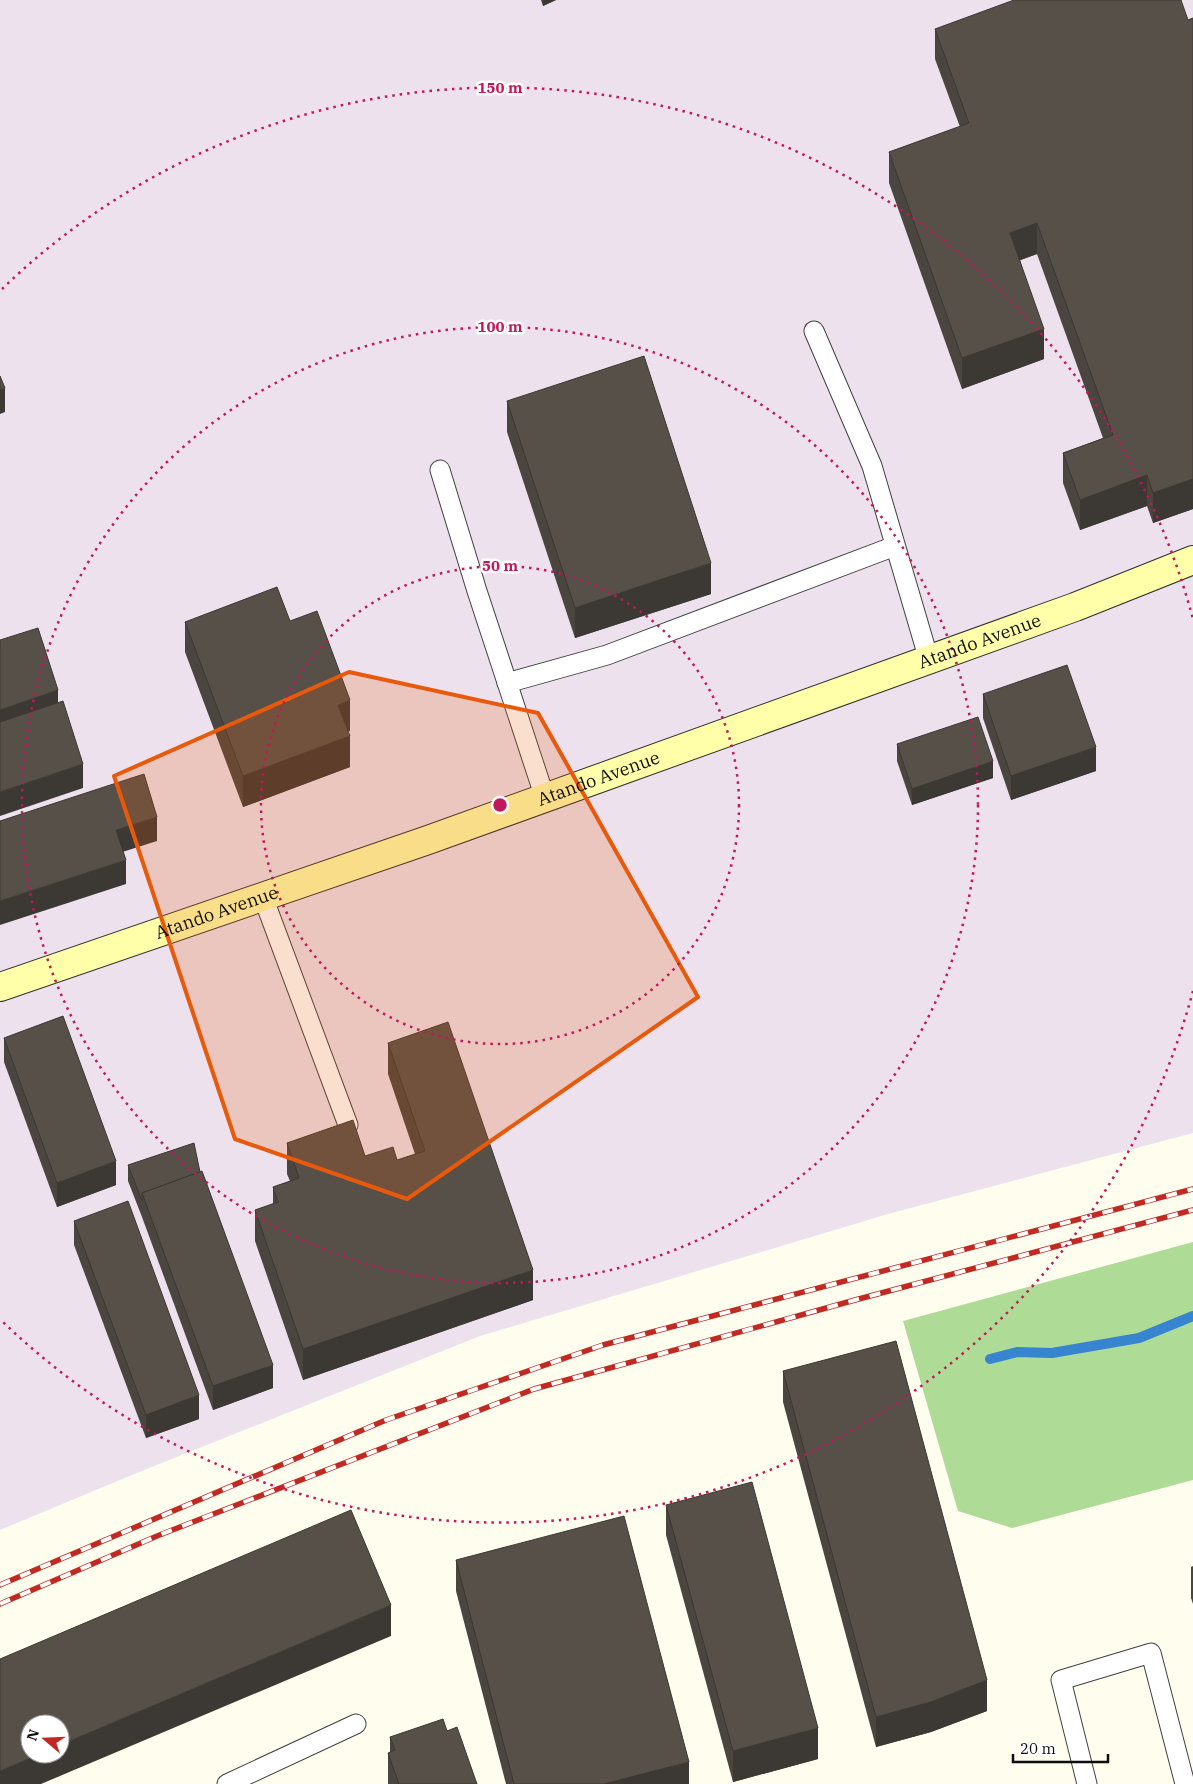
<svg xmlns="http://www.w3.org/2000/svg" width="1193" height="1784" viewBox="0 0 1193 1784" font-family="'IBM Plex Serif',serif">
	<style>
		.industrial { fill: #ece1ec }
		.forest { fill: #aedb96 }
		.lines { fill: none; stroke-linecap: round; stroke-linejoin: round }
		.stream { stroke: #3784d0; stroke-width: 10 }
		.lane-casing { stroke: #404040; stroke-width: 21 }
		.secondary-casing { stroke: #2f2f2f; stroke-width: 30 }
		.lane { stroke: #fff; stroke-width: 19 }
		.secondary { stroke: #fffea9; stroke-width: 28 }
		.rail-casing { stroke: #c02a22; stroke-width: 5.5 }
		.rail { stroke: #fff; stroke-width: 4; stroke-dasharray: 11; stroke-linecap: butt }
		.wall { fill: #4a453f }
		.shaded-wall { fill: #3c3833 }
		.building { fill: #565049; stroke: #3c3833 }
		.marked { fill: #e8590c; fill-opacity: 0.2; stroke: #e8590c; stroke-width: 4; stroke-linejoin: round }
		.ring { fill: none; stroke: #c2185b; stroke-width: 2.5; stroke-dasharray: 2.5 5 }
		.labels { text-anchor: middle; stroke-width: 5; stroke-linejoin: round; paint-order: stroke }
		.street-label { font-size: 18px; fill: #0d0d0d; stroke: #fff }
		.centre { fill: #c2185b; stroke: #fff; stroke-width: 2.5 }
		.ring-label { font-size: 15px; text-anchor: middle; font-weight: bold; fill: #c2185b; stroke: #fff; stroke-width: 5; stroke-linejoin: round; paint-order: stroke }
	</style>
	<rect width="100%" height="100%" fill="#fffdee"/>
	<!-- industrial -->
	<polygon class="industrial" points="0,0 1193,0 1193,1133 888,1214 480,1336 139,1472 0,1530"/>
	<!-- forest -->
	<polygon class="forest" points="1193,1242 1193,1480 1012,1528 958,1511 903,1321"/>
	<g class="lines">
		<!-- stream -->
		<polyline class="stream" points="990,1359 1017,1352 1052,1353 1139,1338 1193,1316"/>
		<defs>
			<g id="lane">
				<polyline points="814,331 872,466 929,660"/>
				<polyline points="440,470 477,591 545,798"/>
				<polyline points="507,683 607,655 895,546"/>
				<polyline points="263,897 348,1125"/>
				<polyline points="227,1784 356,1724"/>
				<polyline points="1087,1784 1061,1680 1151,1653 1185,1784"/>
			</g>
			<g id="secondary">
				<path id="s1" d="M0,987l428,-147 647,-233 118,-47"/>
			</g>
		</defs>
		<!-- lane casing -->
		<use href="#lane" class="lane-casing"/>
		<!-- secondary casing -->
		<use href="#secondary" class="secondary-casing"/>
		<!-- lane -->
		<use href="#lane" class="lane"/>
		<!-- secondary -->
		<use href="#secondary" class="secondary"/>
		<defs>
			<g id="rail">
				<polyline points="0,1585 386,1420 603,1345 1193,1189"/>
				<polyline points="0,1604 157,1536 534,1389 855,1300 1193,1210"/>
			</g>
		</defs>
		<!-- rail casing -->
		<use href="#rail" class="rail-casing"/>
		<!-- rail -->
		<use href="#rail" class="rail"/>
	</g>
	<!-- wall -->
	<g class="wall">
		<polygon points="541,0 556,0 543,6"/>
		<polygon points="1193,18 1193,509 1153,523 1147,506 1080,530 1063,483 1063,453 1103,438 1037,254 1020,260 1044,359 962,389 889,183 889,152 960,127 935,59 935,29 1188,20"/>
		<polygon points="507,401 711,594 575,638 507,432"/>
		<polygon points="290,621 350,731 348,731 350,767 243,807 185,652 185,622"/>
		<polygon points="983,694 1096,771 1011,800 983,718"/>
		<polygon points="897,744 993,778 912,805 897,761"/>
		<polygon points="4,1038 116,1185 57,1207 4,1062"/>
		<polygon points="388,1043 533,1300 303,1380 255,1241 255,1210 273,1204 273,1187 290,1181 287,1174 287,1143 365,1156 397,1160 415,1154 388,1074"/>
		<polygon points="128,1165 200,1172 273,1388 213,1410 142,1217 128,1181"/>
		<polygon points="74,1221 199,1419 146,1438 74,1245"/>
		<polygon points="783,1371 987,1711 931,1732 876,1747 783,1402"/>
		<polygon points="666,1505 818,1759 733,1782 666,1535"/>
		<polygon points="456,1560 689,1784 506,1784 456,1591"/>
		<polygon points="1193,1566 1193,1604 1191,1598 1191,1567"/>
		<polygon points="447,1731 477,1784 388,1784 388,1753 390,1752 390,1737"/>
	</g>
	<!-- shaded-wall -->
	<g class="shaded-wall">
		<polygon points="543,0 556,0 543,6"/>
		<polygon points="1037,223 1037,254 1010,264 1010,233"/>
		<polygon points="1044,329 1044,359 962,389 962,358"/>
		<polygon points="5,388 5,412 0,414 0,390"/>
		<polygon points="1147,475 1147,506 1080,530 1080,500"/>
		<polygon points="1193,479 1193,509 1153,523 1153,493"/>
		<polygon points="711,563 711,594 575,638 575,608"/>
		<polygon points="58,690 58,714 0,733 0,710"/>
		<polygon points="350,700 350,731 338,735 338,705"/>
		<polygon points="350,736 350,767 243,807 243,776"/>
		<polygon points="1096,747 1096,771 1011,800 1011,776"/>
		<polygon points="993,761 993,778 912,805 912,789"/>
		<polygon points="83,764 83,788 0,816 0,792"/>
		<polygon points="157,817 157,841 116,854 116,830"/>
		<polygon points="126,860 126,884 0,925 0,901"/>
		<polygon points="116,1161 116,1185 57,1207 57,1183"/>
		<polygon points="533,1270 533,1300 303,1380 303,1349"/>
		<polygon points="273,1365 273,1388 213,1410 213,1386"/>
		<polygon points="199,1395 199,1419 146,1438 146,1415"/>
		<polygon points="391,1605 391,1636 41,1784 0,1784 0,1771 40,1754 60,1754 60,1745"/>
		<polygon points="987,1680 987,1711 931,1732 876,1747 876,1717"/>
		<polygon points="818,1728 818,1759 733,1782 733,1751"/>
		<polygon points="689,1762 689,1784 604,1784"/>
	</g>
	<!-- building -->
	<g class="building">
		<polygon points="1014,0 1181,0 1188,20 1193,18 1193,479 1153,493 1147,475 1080,500 1063,453 1113,435 1037,223 1010,233 1044,329 962,358 889,152 969,123 935,29"/>
		<polygon points="644,356 711,563 575,608 507,401"/>
		<polygon points="0,376 5,388 0,390"/>
		<polygon points="277,587 290,621 317,611 350,700 338,705 350,736 243,776 185,622"/>
		<polygon points="38,628 58,690 0,710 0,640"/>
		<polygon points="1067,665 1096,747 1011,776 983,694"/>
		<polygon points="63,701 83,764 0,792 0,722"/>
		<polygon points="978,717 993,761 912,789 897,744"/>
		<polygon points="144,774 157,817 116,830 126,860 0,901 0,821"/>
		<polygon points="63,1016 116,1161 57,1183 4,1038"/>
		<polygon points="448,1022 533,1270 303,1349 255,1210 278,1202 273,1187 299,1178 287,1143 353,1120 365,1156 393,1147 397,1160 425,1151 388,1043"/>
		<polygon points="194,1143 200,1172 142,1193 142,1201 128,1165"/>
		<polygon points="202,1171 273,1365 213,1386 142,1193"/>
		<polygon points="128,1201 199,1395 146,1415 74,1221"/>
		<polygon points="896,1341 987,1680 931,1702 876,1717 783,1371"/>
		<polygon points="752,1482 818,1728 733,1751 666,1505"/>
		<polygon points="351,1510 391,1605 60,1745 60,1724 30,1724 30,1754 40,1754 0,1771 0,1659"/>
		<polygon points="624,1516 689,1762 604,1784 514,1784 456,1560"/>
		<polygon points="443,1719 447,1731 457,1727 477,1784 399,1784 388,1753 395,1750 390,1737"/>
	</g>
	<!-- marked area -->
	<path class="marked" d="M349,672l189,41 160,284 -291,202 -172,-60 -121,-363z"/>
	<!-- distance rings -->
	<g class="ring">
		<circle cx="500" cy="805" r="239"/>
		<circle cx="500" cy="805" r="478"/>
		<path d="M1193 991A717 717 0 0 1 2 1321M2 289A717 717 0 0 1 1193 619"/>
	</g>
	<g class="labels">
		<!-- street labels -->
		<g class="street-label">
			<text dy="6" stroke="none"><textPath href="#s1" startOffset="1039">Atando Avenue</textPath></text>
			<text dy="6" stroke="none"><textPath href="#s1" startOffset="634">Atando Avenue</textPath></text>
			<text dy="6" stroke="none"><textPath href="#s1" startOffset="229">Atando Avenue</textPath></text>
		</g>
	</g>
	<circle cx="500" cy="805" r="8" class="centre"/>
	<g class="ring-label">
		<text x="500" y="93">150 m</text>
		<text x="500" y="332">100 m</text>
		<text x="500" y="571">50 m</text>
	</g>
	<!-- north arrow -->
	<g transform="translate(45 1739) rotate(289)"><circle r="24" fill="#ffffff" stroke="#9e9e9e"/>
	<path d="M0-4L9 19L0 12L-9 19Z" fill="#c02a22"/>
	<text y="-8" font-size="14" font-weight="bold" text-anchor="middle" fill="#0d0d0d">N</text>
	</g>
	<!-- scale -->
	<path d="M1013 1754v8h95v-8" fill="none" stroke="#0d0d0d" stroke-width="2.5"/>
	<text x="1020" y="1754" font-size="15" fill="#0d0d0d" stroke="#ffffff" stroke-width="4" paint-order="stroke">20 m</text>
</svg>
